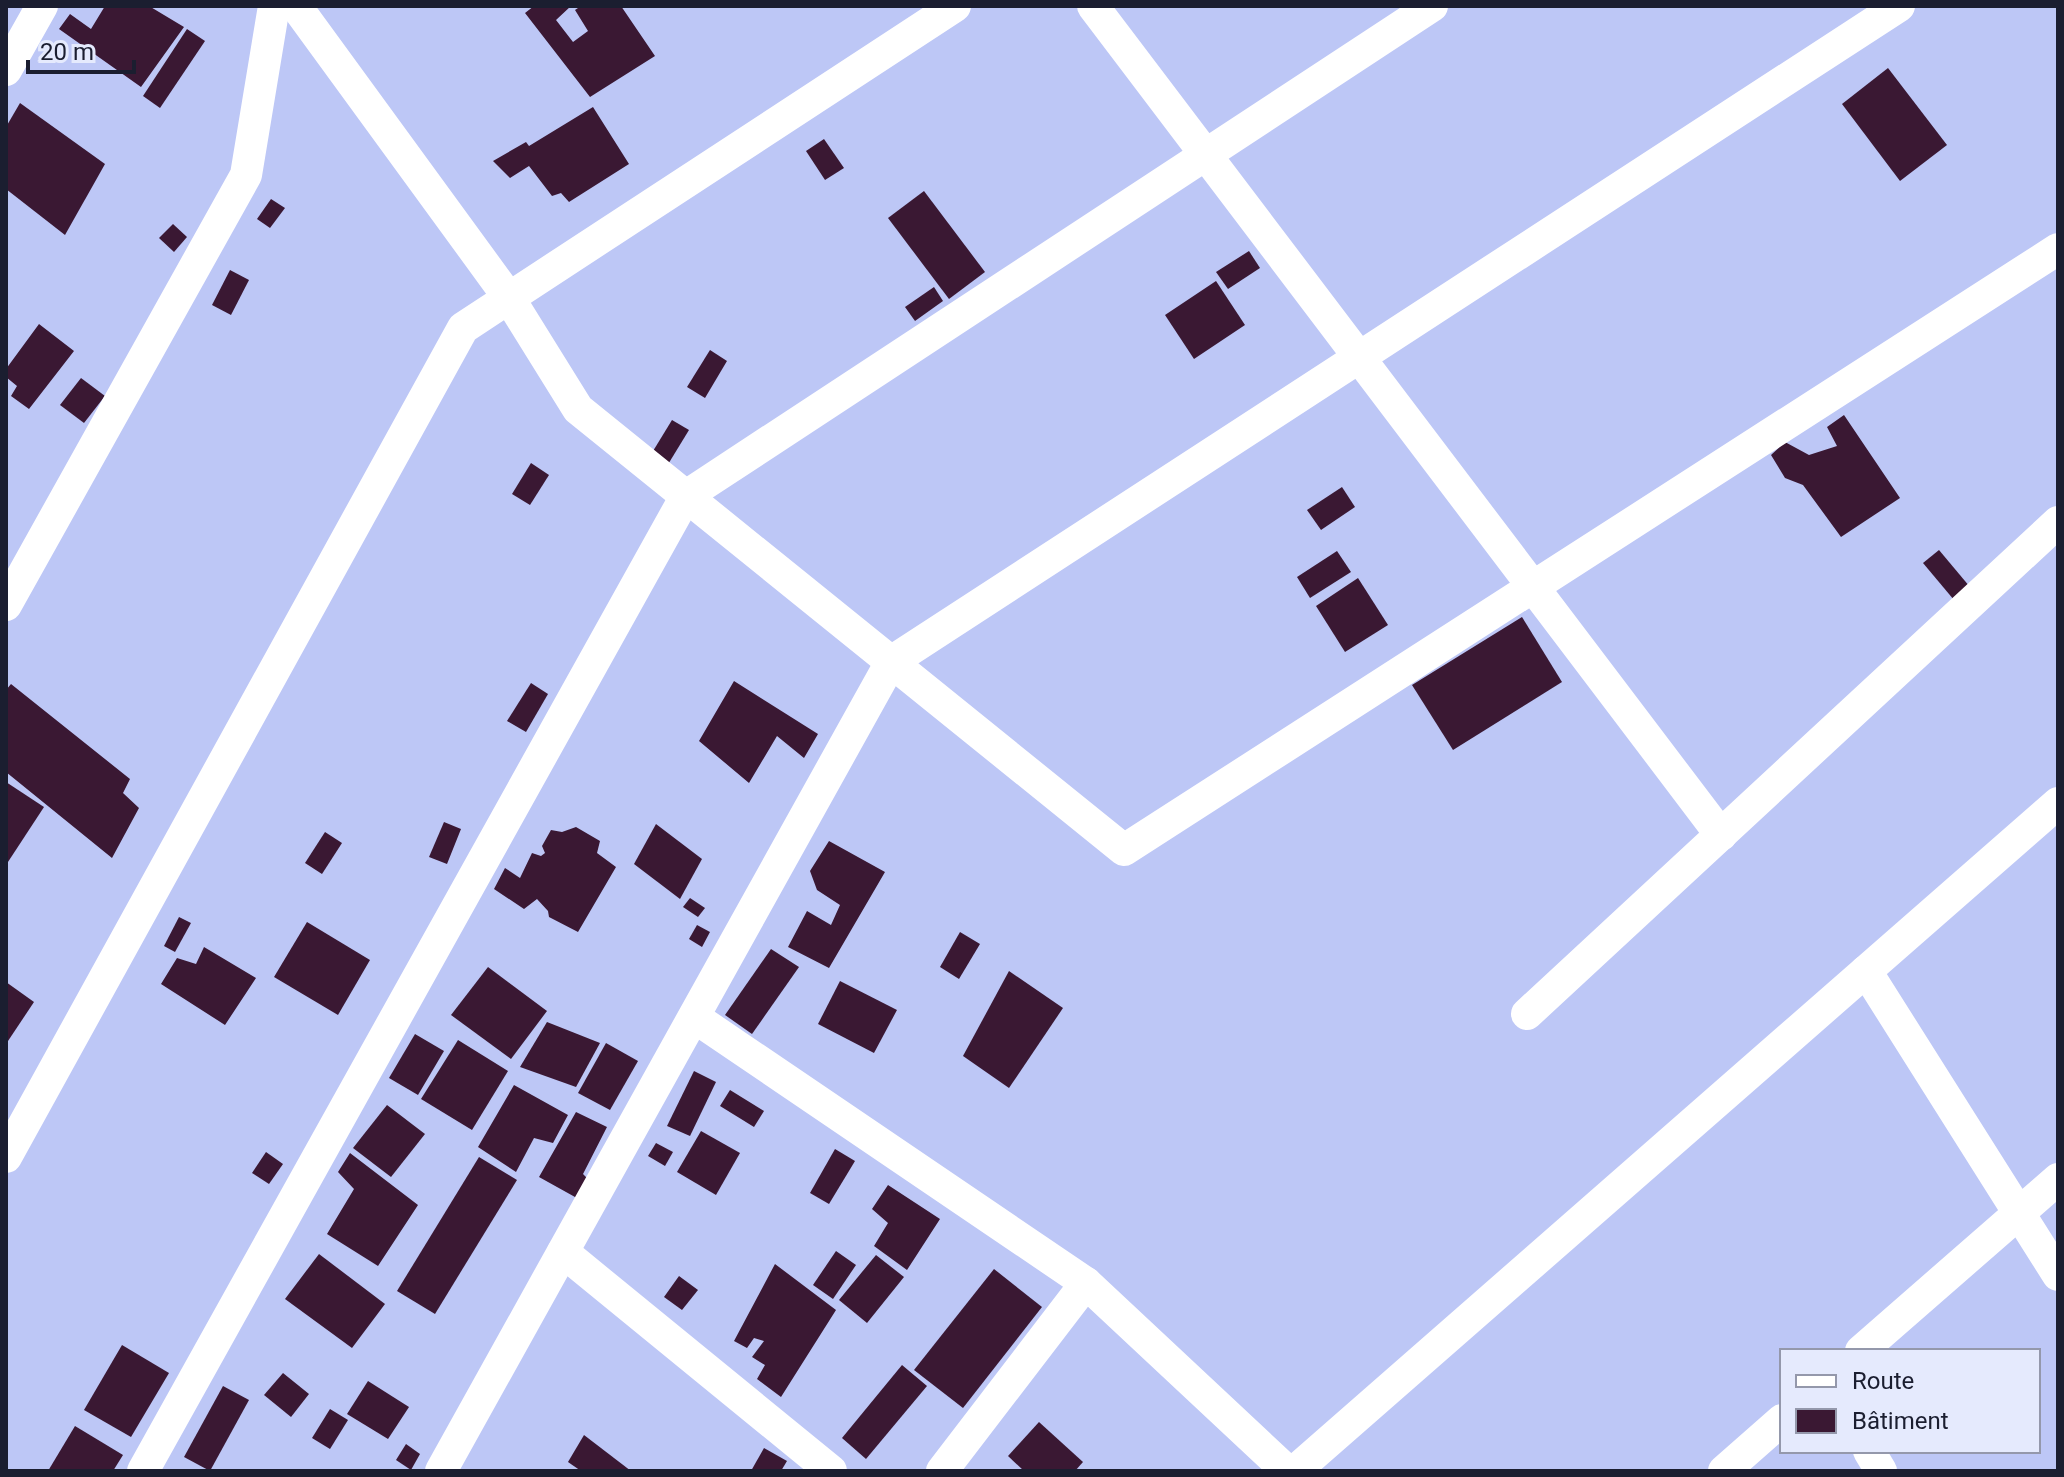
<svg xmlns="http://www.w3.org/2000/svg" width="2064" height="1477" viewBox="0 0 2064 1477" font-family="Roboto,sans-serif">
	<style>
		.building { fill: #3a1833 }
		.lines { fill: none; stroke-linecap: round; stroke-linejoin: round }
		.street { stroke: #fff; stroke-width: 32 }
	</style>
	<rect width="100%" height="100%" fill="#bdc7f6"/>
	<!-- building -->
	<g class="building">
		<polygon points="105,6 149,6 184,27 141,87 59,29 70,14 91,29"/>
		<polygon points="534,6 571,6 556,20 573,42 588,31 575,10 581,6 621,6 655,56 590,97 525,13"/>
		<polygon points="187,29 205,41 160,108 143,96"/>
		<polygon points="1888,68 1947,145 1900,181 1842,104"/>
		<polygon points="20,103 105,164 65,235 6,189 6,127"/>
		<polygon points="593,107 629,164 569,202 561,193 552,196 529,166 510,178 493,161 526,142 529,146"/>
		<polygon points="824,139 844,168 825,180 806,151"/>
		<polygon points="924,191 985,272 949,299 888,218"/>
		<polygon points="271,199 285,208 270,228 257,219"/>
		<polygon points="173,224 187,237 174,252 159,238"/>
		<polygon points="1249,251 1260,268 1228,289 1216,272"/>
		<polygon points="230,270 249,280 231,315 212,305"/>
		<polygon points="1216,281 1245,325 1194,359 1165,315"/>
		<polygon points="934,287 943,301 915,321 905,307"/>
		<polygon points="39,324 74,351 29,409 11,396 17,386 6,377 6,369"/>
		<polygon points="710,350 727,361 705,398 687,387"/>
		<polygon points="81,378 105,396 84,423 60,405"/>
		<polygon points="1844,415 1900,498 1841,537 1803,485 1785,478 1771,455 1785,442 1809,455 1837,446 1827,427"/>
		<polygon points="672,420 689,430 667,466 650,456"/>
		<polygon points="531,463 549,475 530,505 512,494"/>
		<polygon points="1342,487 1355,507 1321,530 1307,510"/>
		<polygon points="1939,550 1970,587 1954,600 1923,563"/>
		<polygon points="1337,551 1351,572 1310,598 1297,577"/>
		<polygon points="1358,578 1388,625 1345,652 1316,606"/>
		<polygon points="1522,617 1562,682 1453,750 1412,685"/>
		<polygon points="734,681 818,734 804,758 777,736 749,783 699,741"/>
		<polygon points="531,683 548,694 526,732 507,721"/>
		<polygon points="11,684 130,779 123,793 139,808 112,858 6,772 6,690"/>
		<polygon points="6,782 44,807 6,865"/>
		<polygon points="444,822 461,829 447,864 429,857"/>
		<polygon points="656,824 702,859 680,899 634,864"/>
		<polygon points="576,827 600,841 597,853 616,867 578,932 549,917 548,911 537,899 524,909 494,889 505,868 520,878 532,853 541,856 545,853 542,846 551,830 562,832"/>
		<polygon points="325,832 342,843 322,874 305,863"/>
		<polygon points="829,841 885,872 829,968 788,947 807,911 831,925 840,905 817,890 810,871"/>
		<polygon points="690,898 705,908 698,917 683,907"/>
		<polygon points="179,917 191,923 175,952 164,946"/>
		<polygon points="307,922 370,960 338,1015 274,977"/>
		<polygon points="697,925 710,932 702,947 689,939"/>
		<polygon points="960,932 980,944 959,979 940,967"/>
		<polygon points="204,947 256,978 225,1025 161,984 177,958 196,964"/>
		<polygon points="771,949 799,967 752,1034 725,1015"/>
		<polygon points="488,967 547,1011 511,1059 451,1015"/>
		<polygon points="1009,971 1063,1008 1009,1088 963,1056"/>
		<polygon points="840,981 897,1010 874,1053 818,1024"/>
		<polygon points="6,982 34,1002 6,1044"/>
		<polygon points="547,1022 600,1043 576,1087 520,1067"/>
		<polygon points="415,1034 444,1051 418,1095 389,1078"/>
		<polygon points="458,1040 508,1071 472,1130 421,1099"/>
		<polygon points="606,1043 638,1061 610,1110 578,1093"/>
		<polygon points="694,1071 716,1082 690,1136 667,1126"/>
		<polygon points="514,1085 568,1115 553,1143 534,1138 516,1172 478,1147"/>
		<polygon points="730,1090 764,1111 754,1127 720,1106"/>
		<polygon points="387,1105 425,1134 391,1177 353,1148"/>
		<polygon points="576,1112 607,1127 583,1174 593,1184 584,1202 539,1177"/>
		<polygon points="701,1131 740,1153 716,1195 677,1172"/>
		<polygon points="656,1143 673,1152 665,1166 648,1156"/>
		<polygon points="835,1149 855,1161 829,1204 810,1193"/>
		<polygon points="266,1152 283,1164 269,1184 252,1173"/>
		<polygon points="350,1153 418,1205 378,1266 327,1234 354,1189 338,1172"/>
		<polygon points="479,1157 517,1180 435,1314 397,1291"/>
		<polygon points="888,1185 940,1219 907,1270 874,1246 888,1223 872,1209"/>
		<polygon points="836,1251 856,1265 833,1299 813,1285"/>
		<polygon points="319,1254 385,1304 352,1348 285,1299"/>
		<polygon points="876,1255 904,1277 867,1323 839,1300"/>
		<polygon points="775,1264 836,1310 781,1397 757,1379 765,1365 752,1357 764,1341 754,1338 747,1348 734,1341"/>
		<polygon points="994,1269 1042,1307 963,1408 914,1370"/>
		<polygon points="679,1276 698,1290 682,1310 664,1297"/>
		<polygon points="122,1345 169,1373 131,1437 84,1410"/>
		<polygon points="902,1365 927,1386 866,1459 842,1438"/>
		<polygon points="283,1373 309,1394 291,1417 264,1395"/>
		<polygon points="368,1381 409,1407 388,1439 347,1414"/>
		<polygon points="223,1386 249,1400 210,1471 184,1457"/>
		<polygon points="330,1409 348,1420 330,1449 312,1438"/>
		<polygon points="1039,1422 1083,1462 1075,1471 1024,1471 1008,1456"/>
		<polygon points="75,1426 123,1455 113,1471 48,1471"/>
		<polygon points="584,1435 631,1471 581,1471 568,1462"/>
		<polygon points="406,1444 420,1454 411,1470 396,1460"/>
		<polygon points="764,1448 787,1461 781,1471 751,1471"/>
	</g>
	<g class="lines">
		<!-- street -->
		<g class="street">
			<polyline points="296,6 509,298 578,409 1124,850 2058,249"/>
			<polyline points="1093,6 1721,835"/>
			<polyline points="6,70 42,6"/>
			<polyline points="6,605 246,175 274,6"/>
			<polyline points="1866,971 2058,1275"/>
			<polyline points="1527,1014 2058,522"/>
			<polyline points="694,1017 1086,1283 1287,1471"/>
			<polyline points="6,1157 463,328 955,6"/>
			<polyline points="563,1252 831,1471"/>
			<polyline points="1861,1351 2058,1179"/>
			<polyline points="1869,1451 1881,1471"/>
			<polyline points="143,1471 686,496 1432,6"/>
			<polyline points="441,1471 891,662 1899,6"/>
			<polyline points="942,1471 1086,1283"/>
			<polyline points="1295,1471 2058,803"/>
			<polyline points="1724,1471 1782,1420"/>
		</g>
	</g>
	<!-- border -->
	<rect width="2064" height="1477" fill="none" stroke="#1b1e30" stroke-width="16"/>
	<!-- legend -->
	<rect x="1780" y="1349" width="260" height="104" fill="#e5eafd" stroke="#9498ab" stroke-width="2"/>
	<rect x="1796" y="1375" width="40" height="12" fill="#ffffff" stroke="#9498ab" stroke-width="2"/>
	<text x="1852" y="1389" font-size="24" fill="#1b1e30">Route</text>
	<rect x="1796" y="1409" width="40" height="24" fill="#3a1833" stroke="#9498ab" stroke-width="2"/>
	<text x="1852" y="1429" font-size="24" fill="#1b1e30">Bâtiment</text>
	<!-- scale -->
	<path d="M28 60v12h106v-12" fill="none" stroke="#1b1e30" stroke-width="4"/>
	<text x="40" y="60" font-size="24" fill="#1b1e30" stroke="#e5eafd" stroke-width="6" paint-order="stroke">20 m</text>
</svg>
